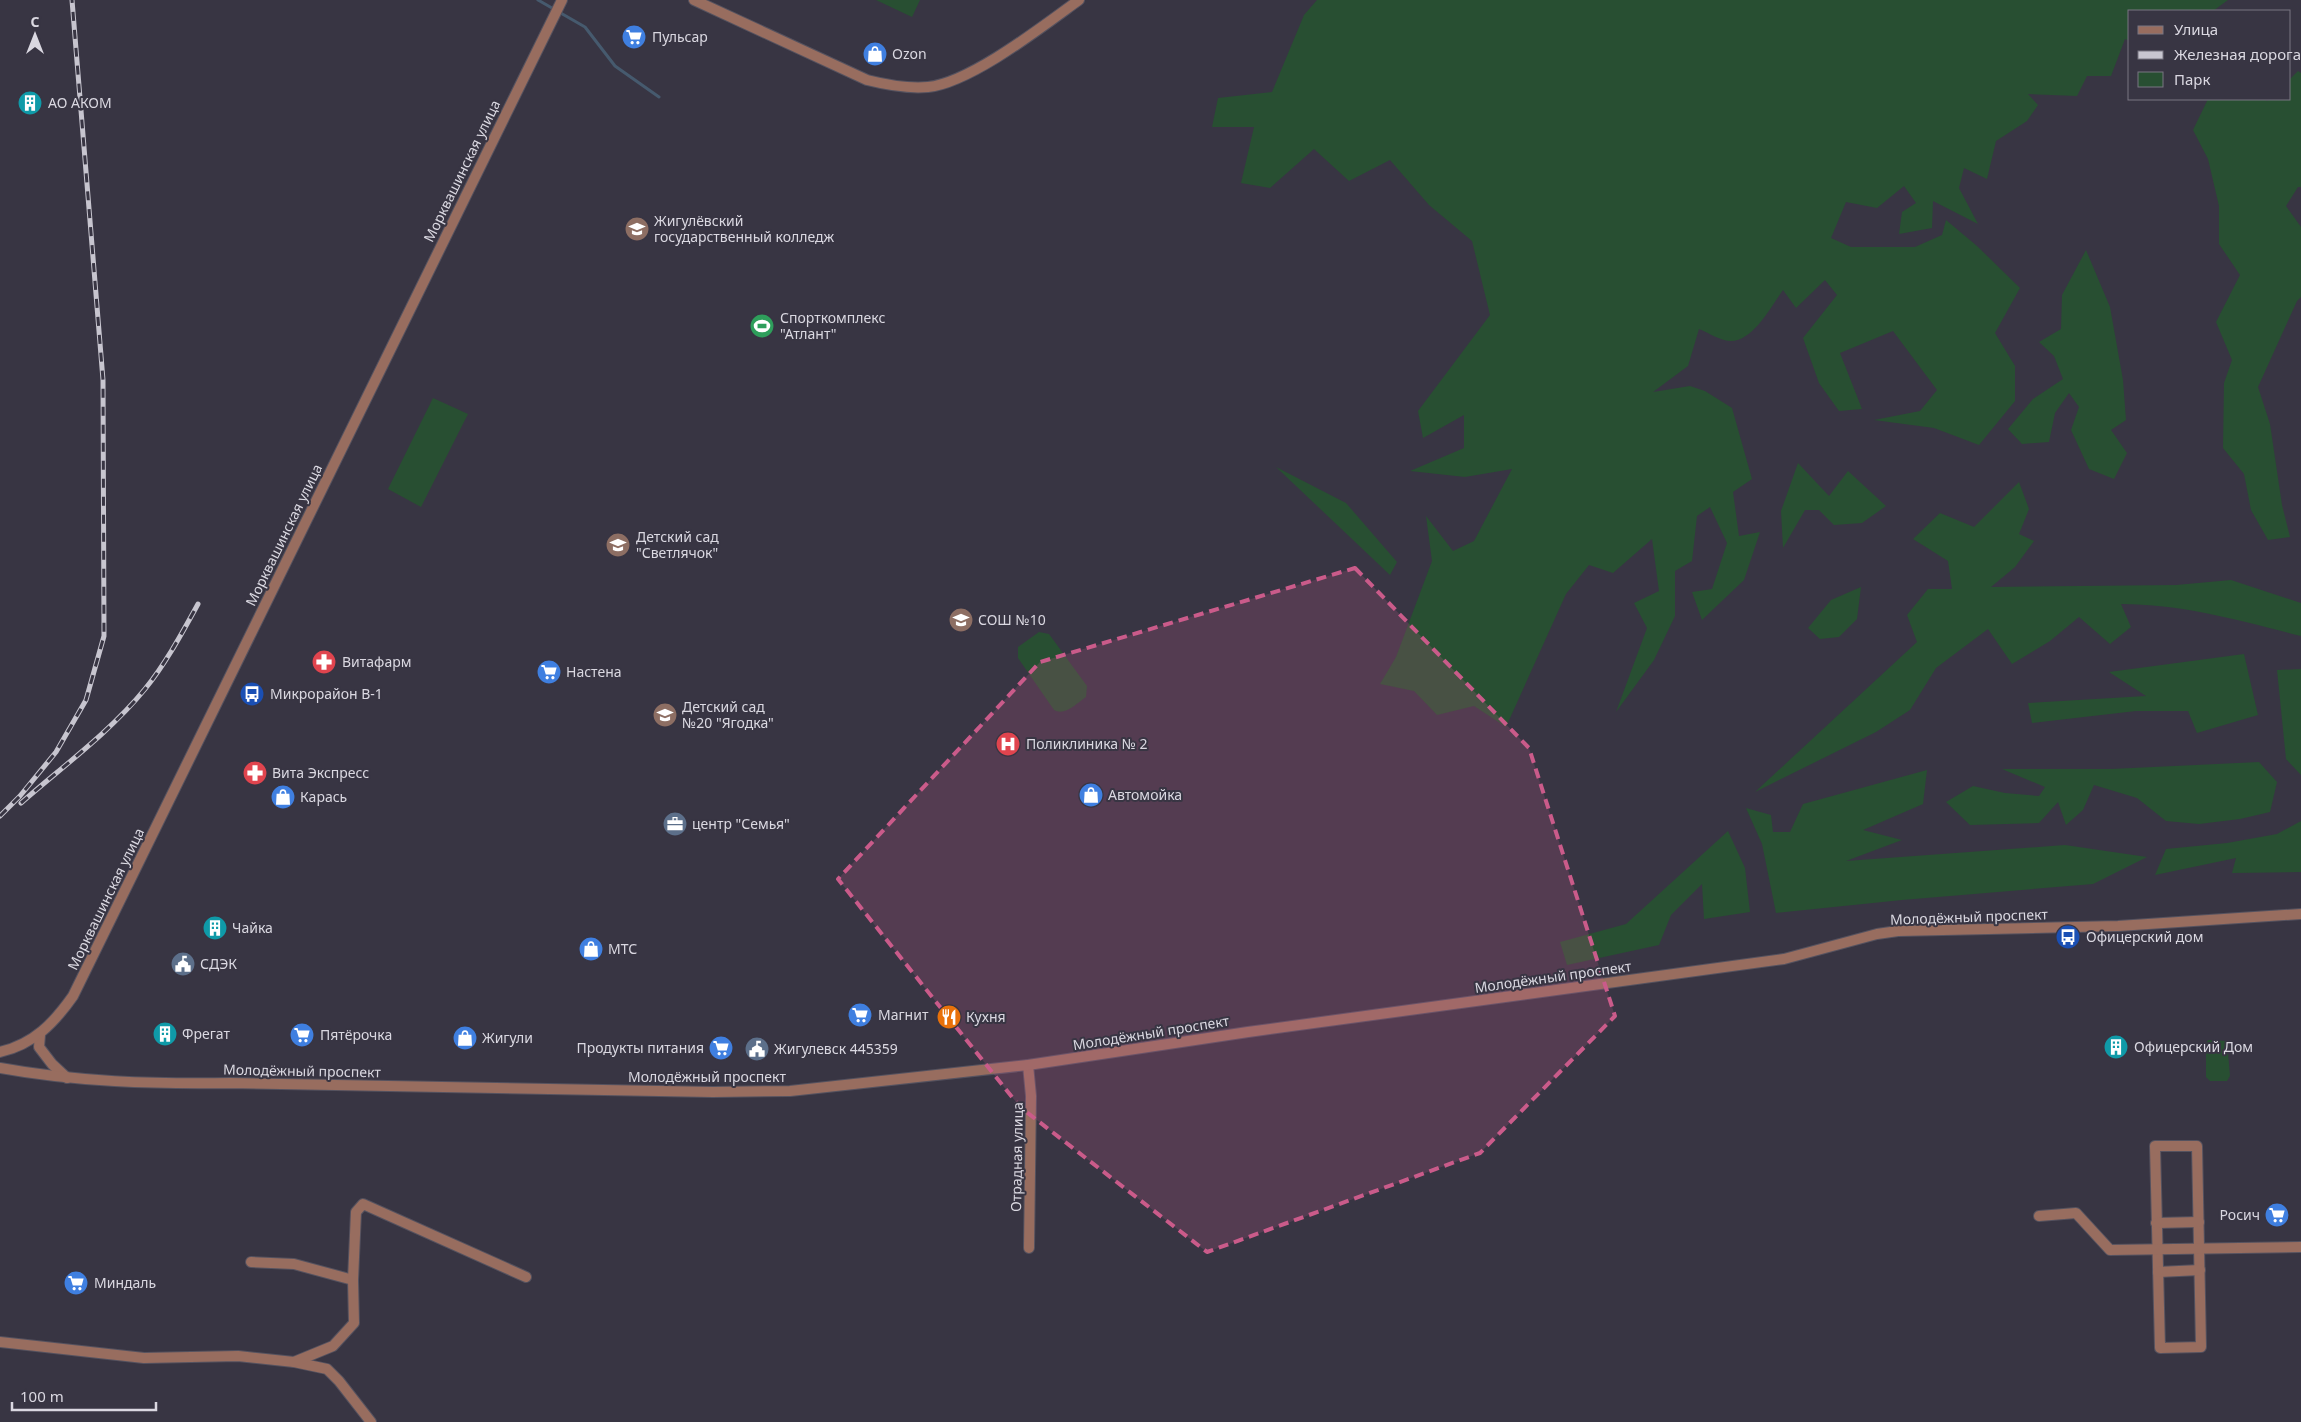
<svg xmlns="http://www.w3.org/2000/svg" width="2301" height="1422" viewBox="0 0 2301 1422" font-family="'Noto Sans',sans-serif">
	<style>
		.green { fill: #284f32 }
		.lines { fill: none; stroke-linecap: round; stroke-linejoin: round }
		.stream { stroke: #465a6e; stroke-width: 3 }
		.street-casing { stroke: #55525f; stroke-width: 12 }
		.street { stroke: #986d5f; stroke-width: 10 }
		.rail-casing { stroke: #c7c5cf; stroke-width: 5 }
		.rail { stroke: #383543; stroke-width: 3; stroke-dasharray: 9; stroke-linecap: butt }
		.marked { fill: #ca5b8a; fill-opacity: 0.2; stroke: #ca5b8a; stroke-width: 4; stroke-dasharray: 10 6; stroke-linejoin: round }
		.labels { text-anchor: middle; stroke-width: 4; stroke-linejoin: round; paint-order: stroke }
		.poi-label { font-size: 14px; fill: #dad8e1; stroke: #383543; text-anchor: start }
		.street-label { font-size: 14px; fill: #dad8e1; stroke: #383543 }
	</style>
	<rect width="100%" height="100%" fill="#383543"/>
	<!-- green -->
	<g class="green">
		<polygon points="876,0 920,0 912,17"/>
		<path d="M1317,0h911l-15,11h-83v30l-5,-2 -14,37h-24l-10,20 -49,-2 10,11 -11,16 -31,20 -9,38 -23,-11 -5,20 19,36 -45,-23 -1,27 -33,6 3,-22 14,-9 -12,-17 -27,22 -31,-6 -15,36 20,9h64l27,-12 4,-15 31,26 43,42 -25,45 20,33v35l-36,44 -45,-17 -60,-8 46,-9 17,-21 -44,-59 -53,22 22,56 -23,2 -20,-28 -16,-45 34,-43 -12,-15 -29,28 -13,-18c-13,18 -33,58 -59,50 -8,-2 -17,-8 -25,-11l-11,37 -35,26 37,-6 15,5 27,17 20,71 -19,13 6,44 21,-4 -16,48 -42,40 -10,-28 20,-3 15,-46 -17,-36 -13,9 -5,45 -17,10v45l-21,44 -38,52 31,-84 -13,-25 25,-12 -7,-52 -39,34 -24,-8 -23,29 -60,133 -32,-21 -37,9 -23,-24 -34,-7 16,-27 36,-96 -6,-45 27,35 21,-10 38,-72 -47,8 -55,-6 54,-23v-33l-41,23 -5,-27 72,-96 -18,-74 -43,-36 -39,-45 -41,21 -35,-32 -44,39 -29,-5 13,-56h-42l6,-29 54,-6 32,-77z"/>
		<polygon points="2298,71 2301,73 2301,187 2298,187 2286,206 2301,227 2301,297 2297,301 2258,387 2270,424 2282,505 2290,537 2268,540 2251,510 2244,474 2223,448 2224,383 2232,360 2216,322 2240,275 2219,244 2219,206 2208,159 2193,130 2208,99 2265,99 2267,101 2269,99 2290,99 2290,79"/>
		<polygon points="2086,250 2110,307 2123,380 2126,420 2111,430 2127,453 2114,479 2089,469 2071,430 2079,407 2069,393 2055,413 2049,442 2022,444 2008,429 2033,399 2063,379 2054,356 2039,342 2061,329 2062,295"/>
		<polygon points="433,398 468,414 421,507 388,489"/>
		<polygon points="1798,463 1829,496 1848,471 1886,506 1862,523 1834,525 1819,510 1805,510 1783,548 1781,511"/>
		<polygon points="1276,467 1346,503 1397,562 1390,575"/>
		<path d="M2019,482l10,27 -10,25 15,7 -19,26 -24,20 185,-2 55,-5 70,23v33c-59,-15 -119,-32 -180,-32l10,23 -21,17 -31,-27 -29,24 -38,23 -24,-35 -52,39 -26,42 -34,22 -121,60 162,-150 -10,-27 21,-26h24l-4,-28 -35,-22 27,-26 34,14z"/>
		<polygon points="1861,587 1857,619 1839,637 1820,639 1808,628 1831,600"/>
		<path d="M1039,632l10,2 38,52 -1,11c-10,7 -21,19 -32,13l-36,-52v-11z"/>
		<polygon points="2244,654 2258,715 2197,733 2188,711 2136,711 2032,723 2028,703 2146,696 2109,672"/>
		<polygon points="2301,669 2301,775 2286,759 2277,670"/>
		<polygon points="2259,762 2277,782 2270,812 2240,819 2199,824 2166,821 2137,798 2094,785 2083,810 2066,825 2058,802 2039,823 1970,825 1946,802 1973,786 2005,793 2039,796 2045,787 2002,769 2111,769"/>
		<polygon points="1927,770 1923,804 1863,830 1902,840 1846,861 2065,845 2147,857 2093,884 1902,900 1776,913 1762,844 1746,808 1771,815 1773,832 1790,832 1803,804"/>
		<polygon points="2301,821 2301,872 2232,873 2236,858 2155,875 2166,849 2227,843 2277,834"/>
		<polygon points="1728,831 1745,868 1750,912 1704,919 1702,884 1671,915 1659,945 1567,965 1560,942 1626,924"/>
		<polygon points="2208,1040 2227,1041 2230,1076 2227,1081 2210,1081 2206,1077 2206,1044"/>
	</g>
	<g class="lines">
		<!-- stream -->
		<polyline class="stream" points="538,0 585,27 615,66 659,97"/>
		<defs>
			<g id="street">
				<path d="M694,0l173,80c20,5 40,9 61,7 42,-4 115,-61 151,-87"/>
				<polyline points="40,1035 39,1047 52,1064 67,1078"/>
				<path d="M0,1052c34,-8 54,-29 73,-56l489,-996"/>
				<polyline points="1028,1065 1031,1096 1029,1248"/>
				<path d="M0,1068c76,14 153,16 230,15l483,9 77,-1 238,-26 220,-33 536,-73 93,-25 21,-3 220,-5 183,-12"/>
				<polygon points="2155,1146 2197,1146 2201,1347 2160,1348"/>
				<polyline points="2039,1216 2076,1213 2110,1250 2301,1247"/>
				<polyline points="2156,1223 2199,1222"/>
				<polyline points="251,1262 294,1264 353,1280"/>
				<polyline points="2158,1272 2200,1270"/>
				<polyline points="0,1342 144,1358 238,1356 294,1362 327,1369 339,1381 371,1422"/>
				<polyline points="294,1362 333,1346 354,1323 353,1280 356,1212 363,1204 526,1277"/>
			</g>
		</defs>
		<!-- street casing -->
		<use href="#street" class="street-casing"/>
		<!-- street -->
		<use href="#street" class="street"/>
		<defs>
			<g id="rail">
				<path d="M21,803c41,-36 89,-71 124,-114 21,-26 37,-56 53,-85"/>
				<polyline points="0,816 20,796 56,752 86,700 104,636 103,380 72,0"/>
			</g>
		</defs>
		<!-- rail casing -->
		<use href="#rail" class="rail-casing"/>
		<!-- rail -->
		<use href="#rail" class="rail"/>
	</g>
	<!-- marked area -->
	<path class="marked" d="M1355,568l174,180 86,268 -135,137 -273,99 -187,-145 -182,-228 202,-217z"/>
	<!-- icons -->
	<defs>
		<symbol id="supermarket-disc" viewBox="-11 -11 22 22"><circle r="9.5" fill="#3f7fe0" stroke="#383543"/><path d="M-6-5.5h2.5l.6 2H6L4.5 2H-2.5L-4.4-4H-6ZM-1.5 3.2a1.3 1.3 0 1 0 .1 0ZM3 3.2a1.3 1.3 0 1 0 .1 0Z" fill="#fff"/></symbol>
		<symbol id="shop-disc" viewBox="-11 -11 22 22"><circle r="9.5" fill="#3f7fe0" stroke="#383543"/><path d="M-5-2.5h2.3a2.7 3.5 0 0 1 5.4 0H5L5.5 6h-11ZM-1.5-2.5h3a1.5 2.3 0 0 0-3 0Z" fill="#fff"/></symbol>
		<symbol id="building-disc" viewBox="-11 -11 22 22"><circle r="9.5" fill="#0f9aa8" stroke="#383543"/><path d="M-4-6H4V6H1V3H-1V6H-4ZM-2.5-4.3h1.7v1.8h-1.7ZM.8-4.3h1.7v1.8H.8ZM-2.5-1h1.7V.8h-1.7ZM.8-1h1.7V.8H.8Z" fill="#fff"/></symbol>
		<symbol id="university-disc" viewBox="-11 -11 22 22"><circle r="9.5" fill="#8d6e63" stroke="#383543"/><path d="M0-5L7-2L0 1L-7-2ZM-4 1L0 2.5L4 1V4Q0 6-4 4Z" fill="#fff"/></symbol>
		<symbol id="stadium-disc" viewBox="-11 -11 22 22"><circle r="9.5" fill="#2e9e5b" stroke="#383543"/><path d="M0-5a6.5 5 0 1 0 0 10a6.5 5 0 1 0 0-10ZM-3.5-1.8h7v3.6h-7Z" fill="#fff"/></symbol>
		<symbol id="school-disc" viewBox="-11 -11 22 22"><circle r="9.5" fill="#8d6e63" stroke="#383543"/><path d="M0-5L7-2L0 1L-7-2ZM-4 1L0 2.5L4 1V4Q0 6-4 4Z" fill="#fff"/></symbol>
		<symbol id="pharmacy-disc" viewBox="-11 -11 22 22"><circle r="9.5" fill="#e0444e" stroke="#383543"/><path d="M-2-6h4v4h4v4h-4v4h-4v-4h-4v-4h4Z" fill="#fff"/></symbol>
		<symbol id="bus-disc" viewBox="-11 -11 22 22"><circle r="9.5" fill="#1a4fb4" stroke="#383543"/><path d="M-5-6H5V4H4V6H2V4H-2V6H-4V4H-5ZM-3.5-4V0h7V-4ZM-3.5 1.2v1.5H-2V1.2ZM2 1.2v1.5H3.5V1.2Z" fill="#fff"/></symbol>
		<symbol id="hospital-disc" viewBox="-11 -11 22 22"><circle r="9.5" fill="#e0444e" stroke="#383543"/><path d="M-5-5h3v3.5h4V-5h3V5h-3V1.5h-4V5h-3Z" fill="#fff"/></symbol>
		<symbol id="office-disc" viewBox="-11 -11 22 22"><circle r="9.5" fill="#5c6f8a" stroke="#383543"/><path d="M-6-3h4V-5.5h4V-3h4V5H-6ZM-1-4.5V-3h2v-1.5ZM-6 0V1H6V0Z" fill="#fff"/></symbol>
		<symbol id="civic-disc" viewBox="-11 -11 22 22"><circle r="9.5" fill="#5c6f8a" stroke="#383543"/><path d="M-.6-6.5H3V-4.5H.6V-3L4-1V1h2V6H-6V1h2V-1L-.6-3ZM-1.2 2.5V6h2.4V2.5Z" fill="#fff"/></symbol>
		<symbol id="restaurant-disc" viewBox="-11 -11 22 22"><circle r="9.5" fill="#e8710a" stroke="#383543"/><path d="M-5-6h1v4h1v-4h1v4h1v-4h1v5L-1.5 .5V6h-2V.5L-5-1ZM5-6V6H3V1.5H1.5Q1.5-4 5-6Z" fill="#fff"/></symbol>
	</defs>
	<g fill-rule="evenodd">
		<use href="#supermarket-disc" x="620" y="23" width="28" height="28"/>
		<use href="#shop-disc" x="861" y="40" width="28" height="28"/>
		<use href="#building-disc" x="16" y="89" width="28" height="28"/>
		<use href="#university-disc" x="623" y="215" width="28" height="28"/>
		<use href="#stadium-disc" x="748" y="312" width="28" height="28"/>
		<use href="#school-disc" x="604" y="531" width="28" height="28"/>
		<use href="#school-disc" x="947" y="606" width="28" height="28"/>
		<use href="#pharmacy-disc" x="310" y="648" width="28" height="28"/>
		<use href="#supermarket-disc" x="535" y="658" width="28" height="28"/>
		<use href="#bus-disc" x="238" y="680" width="28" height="28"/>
		<use href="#school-disc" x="651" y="701" width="28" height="28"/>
		<use href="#hospital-disc" x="994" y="730" width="28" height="28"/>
		<use href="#pharmacy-disc" x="241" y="759" width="28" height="28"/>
		<use href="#shop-disc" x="1077" y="781" width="28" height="28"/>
		<use href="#shop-disc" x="269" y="783" width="28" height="28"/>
		<use href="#office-disc" x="661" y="810" width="28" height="28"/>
		<use href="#building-disc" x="201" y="914" width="28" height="28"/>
		<use href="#bus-disc" x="2054" y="923" width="28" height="28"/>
		<use href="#shop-disc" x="577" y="935" width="28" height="28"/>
		<use href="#civic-disc" x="169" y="950" width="28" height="28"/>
		<use href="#supermarket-disc" x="846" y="1001" width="28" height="28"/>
		<use href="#restaurant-disc" x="935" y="1003" width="28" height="28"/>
		<use href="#building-disc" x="151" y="1020" width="28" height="28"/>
		<use href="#supermarket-disc" x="288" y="1021" width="28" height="28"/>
		<use href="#shop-disc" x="451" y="1024" width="28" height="28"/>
		<use href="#building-disc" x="2102" y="1033" width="28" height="28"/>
		<use href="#supermarket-disc" x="707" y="1034" width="28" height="28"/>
		<use href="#civic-disc" x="743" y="1035" width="28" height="28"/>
		<use href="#supermarket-disc" x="2263" y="1201" width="28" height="28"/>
		<use href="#supermarket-disc" x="62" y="1269" width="28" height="28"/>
	</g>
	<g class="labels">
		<!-- poi labels -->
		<g class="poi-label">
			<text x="652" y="42">Пульсар</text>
			<text x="892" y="59">Ozon</text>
			<text x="48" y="108">АО АКОМ</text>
			<text x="654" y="226">Жигулёвский<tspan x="654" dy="16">государственный колледж</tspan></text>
			<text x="780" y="323">Спорткомплекс<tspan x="780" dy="16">"Атлант"</tspan></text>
			<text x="636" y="542">Детский сад<tspan x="636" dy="16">"Светлячок"</tspan></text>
			<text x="978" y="625">СОШ №10</text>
			<text x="342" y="667">Витафарм</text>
			<text x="566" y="677">Настена</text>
			<text x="270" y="699">Микрорайон В-1</text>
			<text x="682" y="712">Детский сад<tspan x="682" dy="16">№20 "Ягодка"</tspan></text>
			<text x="1026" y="749">Поликлиника № 2</text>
			<text x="272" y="778">Вита Экспресс</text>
			<text x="1108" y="800">Автомойка</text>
			<text x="300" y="802">Карась</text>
			<text x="692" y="829">центр "Семья"</text>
			<text x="232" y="933">Чайка</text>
			<text x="2086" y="942">Офицерский дом</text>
			<text x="608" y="954">МТС</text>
			<text x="200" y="969">СДЭК</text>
			<text x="878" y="1020">Магнит</text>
			<text x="966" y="1022">Кухня</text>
			<text x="182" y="1039">Фрегат</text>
			<text x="320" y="1040">Пятёрочка</text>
			<text x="482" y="1043">Жигули</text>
			<text x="2134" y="1052">Офицерский Дом</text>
			<text x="704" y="1053" text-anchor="end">Продукты питания</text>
			<text x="774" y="1054">Жигулевск 445359</text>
			<text x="2260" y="1220" text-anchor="end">Росич</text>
			<text x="94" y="1288">Миндаль</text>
		</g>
		<!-- street labels -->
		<g class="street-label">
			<text transform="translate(462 171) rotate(-64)" y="5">Морквашинская улица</text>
			<text transform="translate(284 535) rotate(-64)" y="5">Морквашинская улица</text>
			<text transform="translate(106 899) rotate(-64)" y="5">Морквашинская улица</text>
			<text transform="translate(1969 917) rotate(-2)" y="5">Молодёжный проспект</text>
			<text transform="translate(1553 977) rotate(-8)" y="5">Молодёжный проспект</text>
			<text transform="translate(1151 1033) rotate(-9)" y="5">Молодёжный проспект</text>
			<text transform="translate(302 1071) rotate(1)" y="5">Молодёжный проспект</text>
			<text x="707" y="1082">Молодёжный проспект</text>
			<text transform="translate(1017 1157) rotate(-89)" y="5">Отрадная улица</text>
		</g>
	</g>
	<!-- legend -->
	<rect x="2128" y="10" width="162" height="90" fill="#383543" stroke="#797682"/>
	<rect x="2138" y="26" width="25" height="8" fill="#986d5f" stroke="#797682"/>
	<text x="2174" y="35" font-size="15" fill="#dad8e1">Улица</text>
	<rect x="2138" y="51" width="25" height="8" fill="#c7c5cf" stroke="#797682"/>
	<text x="2174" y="60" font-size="15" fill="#dad8e1">Железная дорога</text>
	<rect x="2138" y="72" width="25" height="15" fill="#284f32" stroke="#797682"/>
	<text x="2174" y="85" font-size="15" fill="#dad8e1">Парк</text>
	<!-- north arrow -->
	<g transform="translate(35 35)" stroke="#383543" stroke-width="4" paint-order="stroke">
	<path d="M0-4L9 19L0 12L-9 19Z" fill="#dad8e1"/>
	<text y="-8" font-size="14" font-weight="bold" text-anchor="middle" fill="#dad8e1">С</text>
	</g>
	<!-- scale -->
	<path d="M12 1402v8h144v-8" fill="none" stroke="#dad8e1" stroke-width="2.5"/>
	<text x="20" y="1402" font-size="15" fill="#dad8e1" stroke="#383543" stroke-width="4" paint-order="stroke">100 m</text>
</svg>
